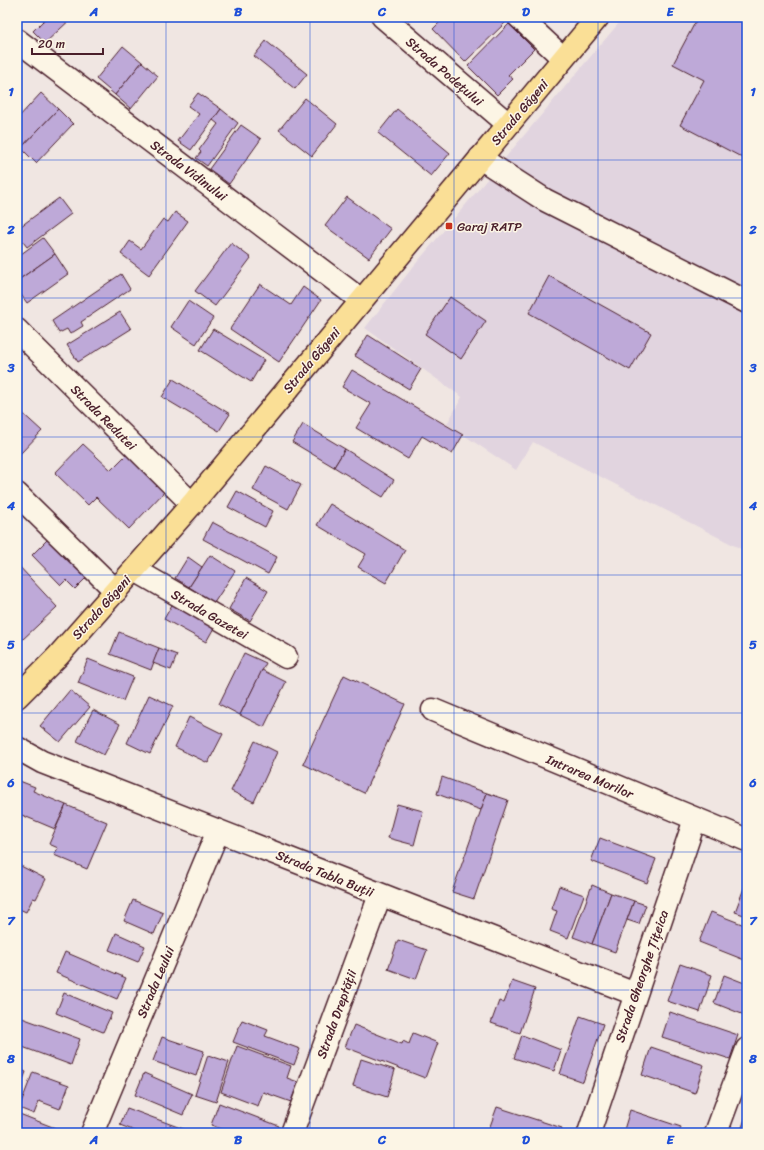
<svg xmlns="http://www.w3.org/2000/svg" width="764" height="1150" viewBox="0 0 764 1150" font-family="Sriracha,sans-serif">
	<style>
		.built { fill: #e1d4df }
		.building { fill: #bea9d8; stroke: #4a1f2b }
		.lines { fill: none; stroke-linecap: round; stroke-linejoin: round }
		.minor-casing { stroke: #4a1f2b; stroke-width: 25 }
		.major-casing { stroke: #4a1f2b; stroke-width: 25 }
		.minor { stroke: #fcf5e5; stroke-width: 22 }
		.major { stroke: #fadf96; stroke-width: 22 }
		.grid { fill: none; stroke: #1d4ed8; stroke-width: 1; stroke-opacity: 0.55 }
		.poi-dot { fill: #c8321e; stroke: #fcf5e5; stroke-width: 1.5 }
		.labels { text-anchor: middle; stroke-width: 3; stroke-linejoin: round; paint-order: stroke }
		.street-label { font-size: 13px; fill: #4a1f2b; stroke: #fcf5e5 }
		.poi-label { font-size: 13px; fill: #4a1f2b; stroke: #fcf5e5; text-anchor: start }
		.neatline { fill: none; stroke: #1d4ed8; stroke-width: 1.5 }
		.grid-label { font-size: 13px; text-anchor: middle; font-weight: bold; fill: #1d4ed8 }
	</style>
	<rect width="100%" height="100%" fill="#f0e6e2"/>
	<filter id="ink" filterUnits="userSpaceOnUse"><feTurbulence type="fractalNoise" baseFrequency=".025" numOctaves="2"/><feDisplacementMap in="SourceGraphic" scale="8" xChannelSelector="R" yChannelSelector="G"/><feConvolveMatrix kernelMatrix="1 2 1 2 8 2 1 2 1" color-interpolation-filters="sRGB"/></filter>
	<g filter="url(#ink)">
		<!-- built -->
		<polygon class="built" points="624,17 747,17 747,552 533,442 516,470 447,424 462,397 365,328 413,267"/>
		<!-- building -->
		<g class="building">
			<polygon points="47,17 73,17 45,43 33,31"/>
			<polygon points="445,17 503,17 507,21 465,62 433,29"/>
			<polygon points="698,17 747,17 747,160 680,125 704,80 673,64"/>
			<polygon points="509,24 534,49 508,75 513,79 497,95 468,66"/>
			<polygon points="266,41 307,74 295,89 254,56"/>
			<polygon points="123,46 142,62 115,95 96,79"/>
			<polygon points="142,62 158,76 131,109 115,95"/>
			<polygon points="41,93 58,109 21,148 17,145 17,119"/>
			<polygon points="198,93 221,109 191,150 178,141 199,114 188,106"/>
			<polygon points="305,98 337,124 312,156 279,130"/>
			<polygon points="58,109 73,124 36,163 21,148"/>
			<polygon points="221,109 238,123 207,166 196,158 201,152 199,150 218,124 213,120"/>
			<polygon points="397,109 450,153 431,176 378,133"/>
			<polygon points="241,125 261,139 229,184 209,169"/>
			<polygon points="347,197 391,229 369,258 325,226"/>
			<polygon points="59,198 71,214 27,247 17,234 17,229"/>
			<polygon points="175,212 188,221 149,275 121,254 130,241 141,249 163,219 168,222"/>
			<polygon points="43,238 55,254 17,281 17,257"/>
			<polygon points="231,243 251,258 215,306 195,291"/>
			<polygon points="55,254 68,274 27,303 17,289 17,281"/>
			<polygon points="121,274 130,289 81,322 83,326 70,334 67,329 59,333 52,321"/>
			<polygon points="549,276 651,333 630,370 529,313"/>
			<polygon points="260,284 291,305 303,287 321,300 279,362 230,329"/>
			<polygon points="450,297 486,321 461,359 425,334"/>
			<polygon points="188,301 213,318 196,344 171,327"/>
			<polygon points="120,312 131,329 78,362 67,345"/>
			<polygon points="213,329 264,360 251,382 200,350"/>
			<polygon points="368,335 421,369 409,389 355,356"/>
			<polygon points="352,370 463,435 452,454 422,436 408,459 356,428 371,404 342,387"/>
			<polygon points="173,379 230,414 219,431 162,397"/>
			<polygon points="19,410 42,431 20,454 17,451 17,412"/>
			<polygon points="303,424 345,449 334,467 292,442"/>
			<polygon points="83,444 111,470 128,453 166,490 129,529 96,497 88,505 55,473"/>
			<polygon points="345,449 394,480 383,497 334,467"/>
			<polygon points="266,466 301,485 288,509 253,490"/>
			<polygon points="237,491 273,511 265,527 228,507"/>
			<polygon points="330,504 405,550 386,583 358,567 366,554 317,525"/>
			<polygon points="212,522 277,557 268,574 203,539"/>
			<polygon points="49,538 87,577 75,589 66,580 61,585 32,555"/>
			<polygon points="210,555 235,571 214,603 189,587"/>
			<polygon points="188,557 202,567 189,587 175,578"/>
			<polygon points="17,564 57,607 21,641 17,637"/>
			<polygon points="246,578 268,591 250,621 229,609"/>
			<polygon points="173,603 215,626 206,642 164,619"/>
			<polygon points="119,632 159,648 151,670 110,654"/>
			<polygon points="159,648 177,655 171,670 153,663"/>
			<polygon points="244,653 266,663 240,715 219,704"/>
			<polygon points="88,659 133,677 123,701 78,683"/>
			<polygon points="262,670 286,682 264,727 240,715"/>
			<polygon points="344,675 405,704 364,793 303,764"/>
			<polygon points="70,690 90,707 60,742 40,726"/>
			<polygon points="149,695 173,706 150,754 127,743"/>
			<polygon points="93,710 120,724 104,755 77,741"/>
			<polygon points="189,717 223,734 208,763 175,747"/>
			<polygon points="255,741 277,752 254,802 231,791"/>
			<polygon points="442,777 487,793 481,810 437,794"/>
			<polygon points="17,780 35,787 33,791 66,805 55,829 17,813"/>
			<polygon points="487,793 508,800 474,899 452,892"/>
			<polygon points="397,804 423,811 414,845 388,838"/>
			<polygon points="66,805 107,822 87,869 54,855 58,848 49,844"/>
			<polygon points="600,838 656,859 647,883 591,861"/>
			<polygon points="17,864 46,879 36,899 33,898 26,912 17,908"/>
			<polygon points="747,880 747,916 735,912"/>
			<polygon points="592,885 611,893 592,944 573,937"/>
			<polygon points="559,886 584,895 568,938 550,931 557,911 551,909"/>
			<polygon points="611,893 634,901 615,952 592,944"/>
			<polygon points="133,900 163,913 154,934 124,921"/>
			<polygon points="634,901 646,905 639,924 627,920"/>
			<polygon points="711,912 747,926 747,961 699,942"/>
			<polygon points="116,933 145,946 138,962 109,950"/>
			<polygon points="398,940 427,950 416,979 388,969"/>
			<polygon points="65,952 126,978 117,999 56,973"/>
			<polygon points="680,964 712,975 700,1012 667,1001"/>
			<polygon points="724,975 747,984 747,1016 714,1003"/>
			<polygon points="512,981 535,989 520,1033 491,1023 499,1001 504,1003"/>
			<polygon points="64,993 112,1013 103,1032 56,1013"/>
			<polygon points="670,1012 738,1035 730,1059 662,1037"/>
			<polygon points="580,1016 603,1024 583,1082 560,1074"/>
			<polygon points="22,1018 80,1039 71,1065 17,1045 17,1032"/>
			<polygon points="242,1020 268,1030 265,1036 300,1049 294,1065 233,1042"/>
			<polygon points="354,1025 402,1044 403,1041 409,1044 413,1033 438,1043 425,1078 345,1047"/>
			<polygon points="522,1035 561,1050 554,1071 514,1058"/>
			<polygon points="162,1037 204,1051 196,1076 153,1061"/>
			<polygon points="237,1046 291,1066 287,1078 298,1082 291,1102 263,1092 258,1106 221,1092"/>
			<polygon points="651,1047 704,1065 695,1093 642,1075"/>
			<polygon points="208,1055 229,1062 216,1102 195,1095"/>
			<polygon points="361,1059 395,1070 387,1097 353,1086"/>
			<polygon points="17,1068 26,1072 19,1090 17,1089"/>
			<polygon points="33,1072 69,1085 60,1109 39,1101 34,1114 19,1108"/>
			<polygon points="144,1073 192,1094 183,1115 135,1095"/>
			<polygon points="219,1103 279,1126 277,1133 232,1133 211,1125"/>
			<polygon points="497,1107 562,1128 561,1133 501,1133 489,1129"/>
			<polygon points="127,1108 194,1133 140,1133 120,1125"/>
			<polygon points="630,1110 681,1127 679,1133 623,1133"/>
			<polygon points="17,1113 55,1128 53,1133 17,1132"/>
			<polygon points="747,1113 747,1133 740,1133"/>
		</g>
		<g class="lines">
			<defs>
				<g id="minor">
					<polyline points="383,17 508,124"/>
					<polyline points="519,17 563,58"/>
					<polyline points="17,40 361,300"/>
					<polyline points="480,158 545,200 747,302"/>
					<polyline points="17,330 192,504"/>
					<polyline points="17,494 116,591"/>
					<polyline points="135,570 286,657"/>
					<polyline points="433,710 747,840"/>
					<polyline points="17,748 42,762 83,778 635,994"/>
					<polyline points="92,1133 218,831"/>
					<polyline points="292,1133 380,895"/>
					<polyline points="589,1133 695,819"/>
					<polyline points="716,1133 747,1049"/>
				</g>
				<polyline id="major" points="17,697 58,656 192,504 598,17"/>
			</defs>
			<!-- minor casing -->
			<use href="#minor" class="minor-casing"/>
			<!-- major casing -->
			<use href="#major" class="major-casing"/>
			<!-- minor -->
			<use href="#minor" class="minor"/>
			<!-- major -->
			<use href="#major" class="major"/>
		</g>
	</g>
	<!-- grid -->
	<path class="grid" d="M166,17v1116M310,17v1116M454,17v1116M598,17v1116M17,160h730M17,298h730M17,437h730M17,575h730M17,713h730M17,852h730M17,990h730"/>
	<!-- markers -->
	<rect class="poi-dot" x="445" y="222" width="8" height="8" rx="2"/>
	<g class="labels">
		<!-- street labels -->
		<g class="street-label">
			<text transform="translate(445 71) rotate(41)" y="5">Strada Podețului</text>
			<text transform="translate(519 112) rotate(-50)" y="5">Strada Găgeni</text>
			<text transform="translate(189 170) rotate(37)" y="5">Strada Vidinului</text>
			<text transform="translate(311 360) rotate(-50)" y="5">Strada Găgeni</text>
			<text transform="translate(104 417) rotate(45)" y="5">Strada Redutei</text>
			<text transform="translate(101 607) rotate(-48)" y="5">Strada Găgeni</text>
			<text transform="translate(210 614) rotate(30)" y="5">Strada Gazetei</text>
			<text transform="translate(590 776) rotate(23)" y="5">Intrarea Morilor</text>
			<text transform="translate(325 873) rotate(22)" y="5">Strada Tabla Buții</text>
			<text transform="translate(641 976) rotate(-71)" y="5">Strada Gheorghe Țițeica</text>
			<text transform="translate(155 982) rotate(-67)" y="5">Strada Leului</text>
			<text transform="translate(336 1014) rotate(-70)" y="5">Strada Dreptății</text>
		</g>
		<!-- poi labels -->
		<g class="poi-label">
			<text x="457" y="231">Garaj RATP</text>
		</g>
	</g>
	<!-- margin -->
	<rect width="764" height="1150" fill="none" stroke="#fcf5e5" stroke-width="44"/>
	<!-- scale -->
	<path d="M32 48v6h71v-6" fill="none" stroke="#4a1f2b" stroke-width="2"/>
	<text x="38" y="48" font-size="12" fill="#4a1f2b" stroke="#fcf5e5" stroke-width="3" paint-order="stroke">20 m</text>
	<rect x="22" y="22" width="720" height="1106" class="neatline"/>
	<g class="grid-label">
		<text x="94" y="16">A</text>
		<text x="238" y="16">B</text>
		<text x="382" y="16">C</text>
		<text x="526" y="16">D</text>
		<text x="670" y="16">E</text>
		<text x="11" y="96">1</text>
		<text x="753" y="96">1</text>
		<text x="11" y="234">2</text>
		<text x="753" y="234">2</text>
		<text x="11" y="372">3</text>
		<text x="753" y="372">3</text>
		<text x="11" y="510">4</text>
		<text x="753" y="510">4</text>
		<text x="11" y="649">5</text>
		<text x="753" y="649">5</text>
		<text x="11" y="787">6</text>
		<text x="753" y="787">6</text>
		<text x="11" y="925">7</text>
		<text x="753" y="925">7</text>
		<text x="11" y="1063">8</text>
		<text x="753" y="1063">8</text>
		<text x="94" y="1144">A</text>
		<text x="238" y="1144">B</text>
		<text x="382" y="1144">C</text>
		<text x="526" y="1144">D</text>
		<text x="670" y="1144">E</text>
	</g>
</svg>
